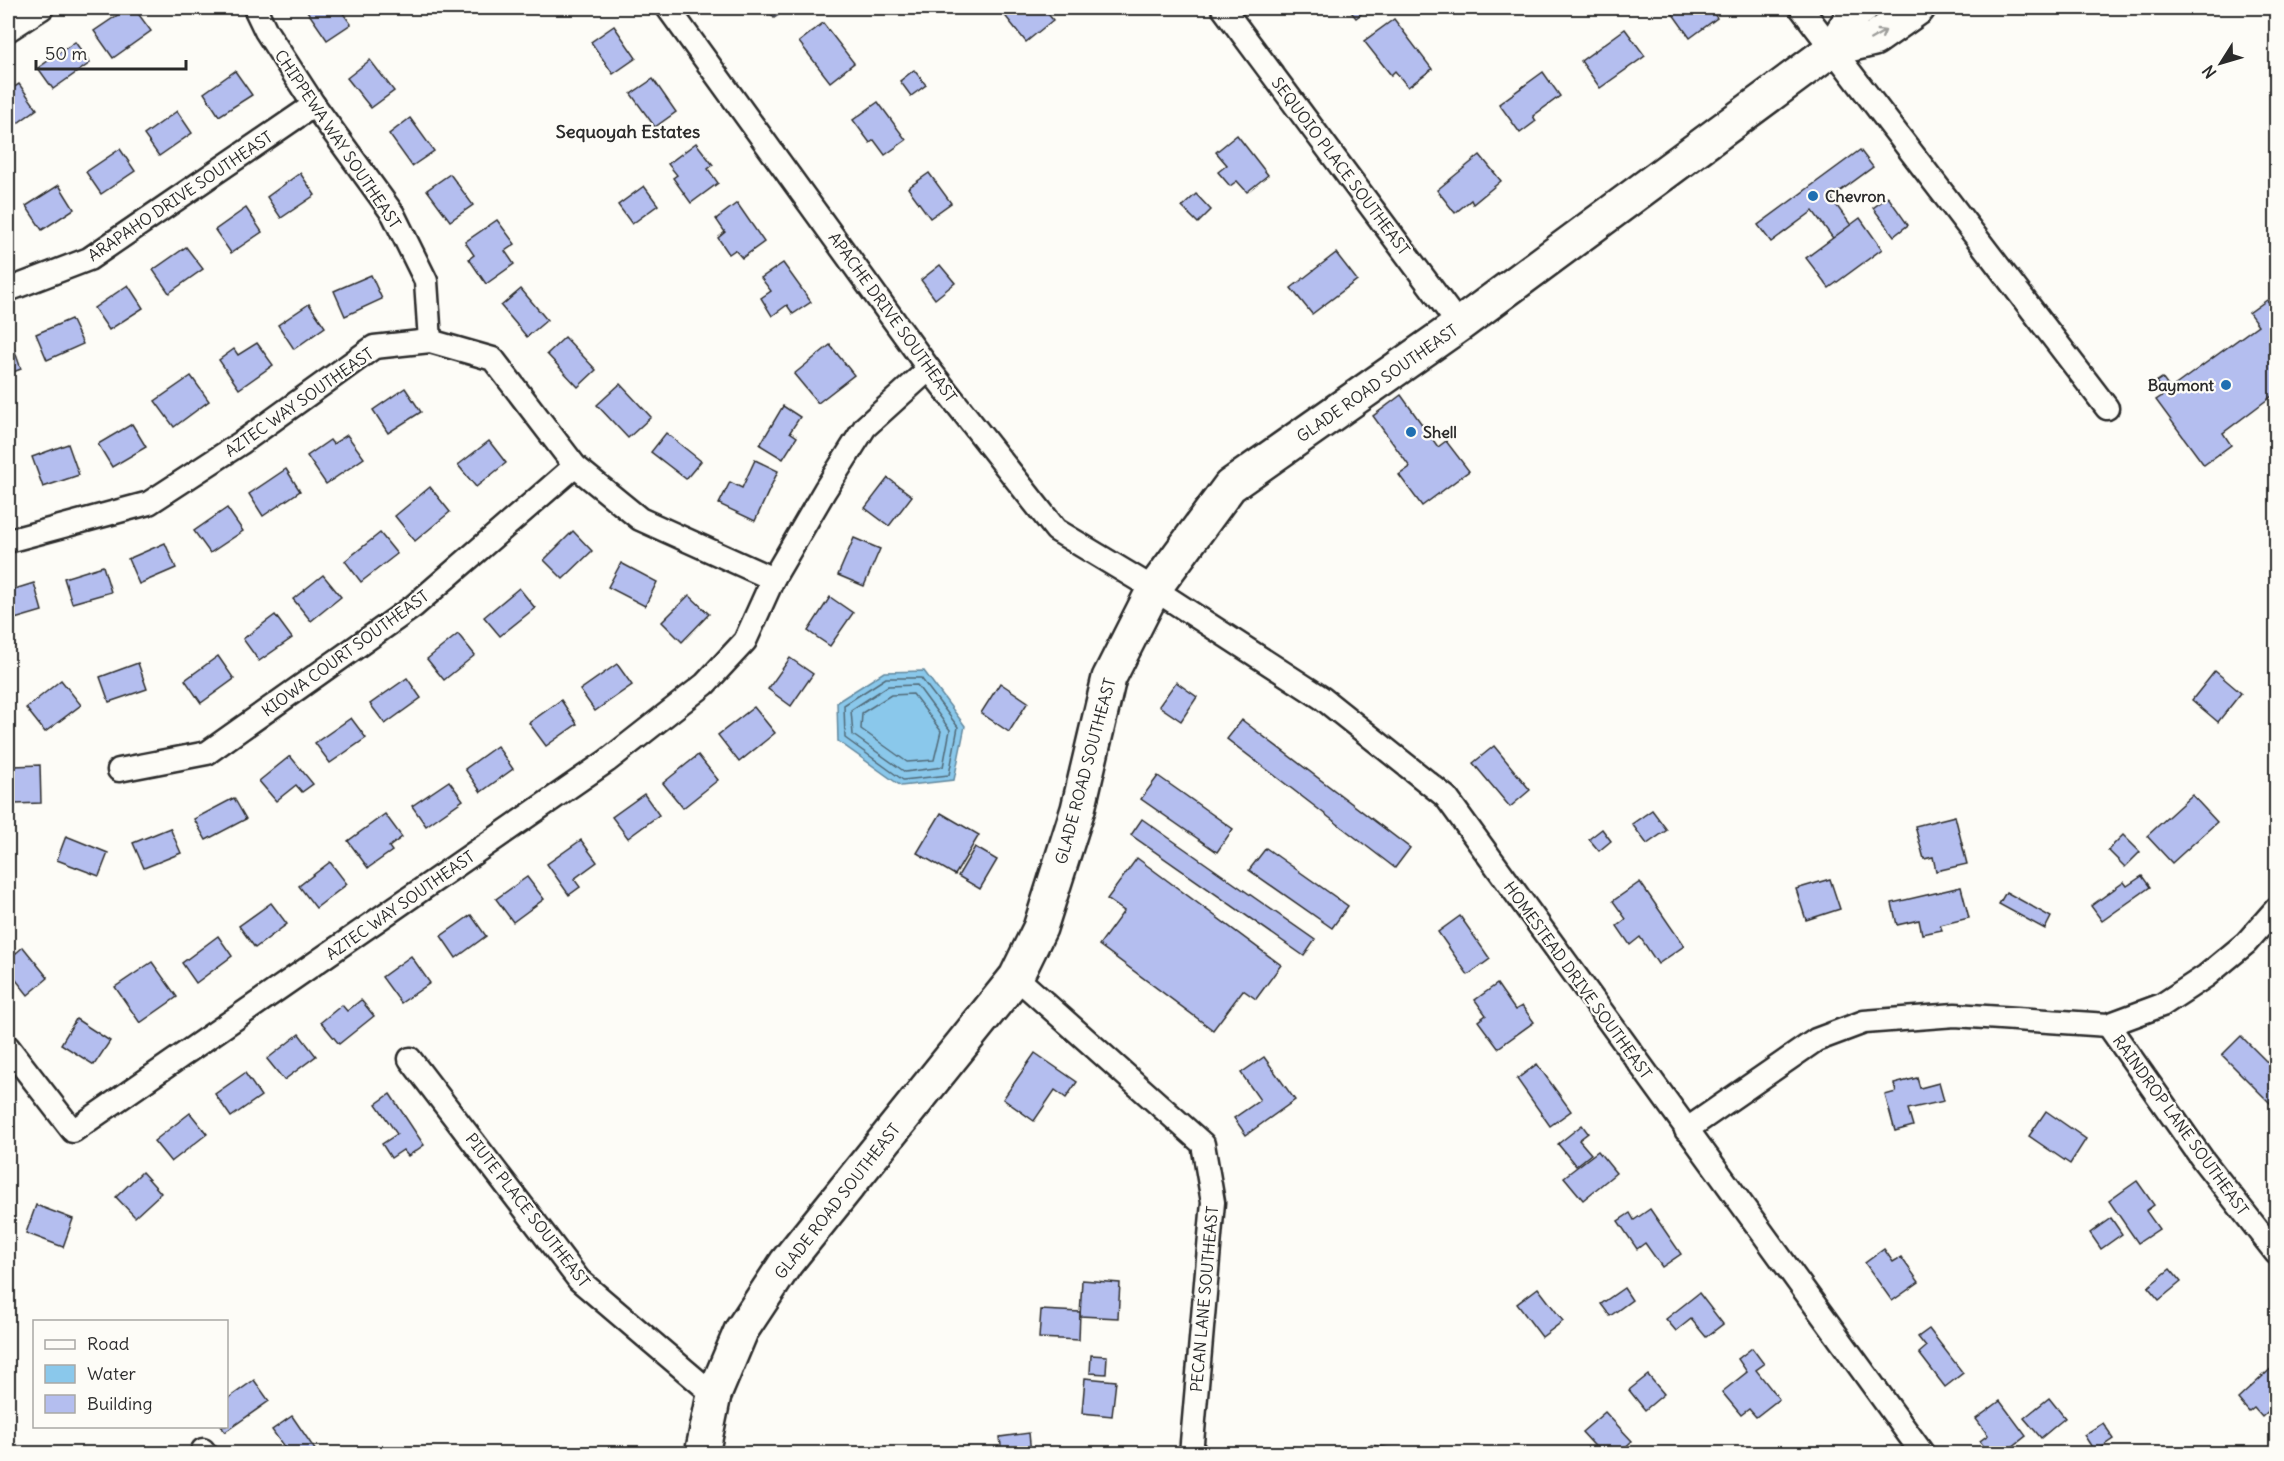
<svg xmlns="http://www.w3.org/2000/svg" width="2284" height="1461" viewBox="0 0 2284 1461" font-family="Delius,sans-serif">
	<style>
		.water { fill: #8ac8eb; stroke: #64899e; stroke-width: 1.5 }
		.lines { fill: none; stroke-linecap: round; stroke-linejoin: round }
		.shore { stroke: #516a78; stroke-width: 1.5 }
		.building { fill: #b4beef; stroke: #2b2b2b; stroke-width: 1.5 }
		.street-casing { stroke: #2b2b2b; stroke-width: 27 }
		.secondary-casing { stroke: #2b2b2b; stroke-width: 38 }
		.street { stroke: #fdfcf7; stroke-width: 22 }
		.secondary { stroke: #fdfcf7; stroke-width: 33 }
		.oneway { stroke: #9e9e9b }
		.poi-dot { fill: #1f6fb2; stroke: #fdfcf7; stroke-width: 2 }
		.labels { text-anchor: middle; stroke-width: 4.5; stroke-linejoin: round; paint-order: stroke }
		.street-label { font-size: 16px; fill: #2b2b2b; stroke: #fdfcf7 }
		.poi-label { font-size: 16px; font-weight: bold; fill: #2b2b2b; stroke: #fdfcf7; text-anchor: start }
		.neighbourhood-label { font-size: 18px; font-weight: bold; fill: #2b2b2b; stroke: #fdfcf7 }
	</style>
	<rect width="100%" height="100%" fill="#fdfcf7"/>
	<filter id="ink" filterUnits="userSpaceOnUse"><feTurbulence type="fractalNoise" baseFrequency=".0167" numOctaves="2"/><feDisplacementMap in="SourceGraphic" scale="12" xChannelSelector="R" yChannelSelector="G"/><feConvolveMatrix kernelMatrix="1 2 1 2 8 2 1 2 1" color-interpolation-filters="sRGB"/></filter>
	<g filter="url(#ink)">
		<!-- water -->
		<polygon class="water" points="924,671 965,726 954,780 901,786 838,741 837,702 884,672"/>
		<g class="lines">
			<!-- shore -->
			<g class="shore">
				<polygon points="886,678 921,678 958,727 949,775 903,780 845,738 844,705"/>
				<polygon points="917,685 950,730 943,767 905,772 853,735 851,710 888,686"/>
				<polygon points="913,694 941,731 934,760 907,762 861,729 862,713 891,695"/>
			</g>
		</g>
		<!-- building -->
		<g class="building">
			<polygon points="128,8 134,8 151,31 113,58 94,31"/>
			<polygon points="305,8 339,8 351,24 327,40"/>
			<polygon points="767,8 789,8 774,18"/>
			<polygon points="999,8 1043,8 1053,20 1026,42"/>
			<polygon points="1348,8 1369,8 1356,18"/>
			<polygon points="1673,8 1723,8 1714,14 1717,18 1690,38 1670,10"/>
			<polygon points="1394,19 1432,69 1408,87 1395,71 1391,75 1364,41"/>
			<polygon points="823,23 854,63 830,82 799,42"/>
			<polygon points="614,26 636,58 613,74 591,42"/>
			<polygon points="1625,29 1645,56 1600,88 1581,61"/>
			<polygon points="75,42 90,63 53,89 38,68"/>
			<polygon points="370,60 394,91 371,108 347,78"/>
			<polygon points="914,70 926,85 911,96 900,81"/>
			<polygon points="235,71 252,95 219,116 204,93"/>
			<polygon points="1543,72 1560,96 1533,116 1536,121 1520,133 1499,104"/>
			<polygon points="653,79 676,112 655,127 631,94"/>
			<polygon points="19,84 37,109 8,130 8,91"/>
			<polygon points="878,102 906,140 885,155 874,140 870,143 853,120"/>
			<polygon points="177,111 192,133 159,156 144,135"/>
			<polygon points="410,118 434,151 412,166 389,134"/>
			<polygon points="1237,135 1268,175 1247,192 1237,181 1230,186 1218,172 1227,165 1216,152"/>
			<polygon points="696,143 713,165 708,169 718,183 691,203 673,178 677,175 668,164"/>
			<polygon points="120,149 135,171 101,194 86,172"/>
			<polygon points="1860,150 1873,167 1831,198 1856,232 1838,245 1813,211 1771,242 1758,225"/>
			<polygon points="1480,155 1501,181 1473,204 1471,200 1455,213 1437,190"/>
			<polygon points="300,173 315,195 281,218 267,197"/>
			<polygon points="929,173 951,203 930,218 908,188"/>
			<polygon points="450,174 473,205 450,221 427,190"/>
			<polygon points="59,185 74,209 42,230 26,206"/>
			<polygon points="644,186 658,205 632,224 618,205"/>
			<polygon points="1196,194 1211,210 1198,223 1182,207"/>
			<polygon points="1888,197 1908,225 1894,236 1873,208"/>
			<polygon points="737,203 764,242 742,258 735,250 729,254 718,238 725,232 716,219"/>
			<polygon points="246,208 262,232 231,253 215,230"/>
			<polygon points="1860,218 1882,249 1829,288 1806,258"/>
			<polygon points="497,220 515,244 505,251 514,264 486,284 469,259 474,255 465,242"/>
			<polygon points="186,247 203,269 169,293 153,270"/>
			<polygon points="1336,253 1357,280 1312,314 1291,288"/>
			<polygon points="783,263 811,302 793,314 787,305 772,316 761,298 771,291 761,278"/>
			<polygon points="940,265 955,283 935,299 921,280"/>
			<polygon points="371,275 382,299 345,316 334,291"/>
			<polygon points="128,285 143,308 109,330 94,308"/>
			<polygon points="521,289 547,320 527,337 501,306"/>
			<polygon points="2267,300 2276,312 2276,393 2223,433 2231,445 2204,465 2156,400 2165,394 2156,382 2162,378 2170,389 2258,325 2249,313"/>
			<polygon points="309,304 325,327 294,349 278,325"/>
			<polygon points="71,319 83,344 47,360 36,334"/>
			<polygon points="565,337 596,370 578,387 547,354"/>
			<polygon points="257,343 273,365 239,389 219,360 234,349 238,355"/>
			<polygon points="830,345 854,375 818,403 794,374"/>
			<polygon points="13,346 21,369 8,374 8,348"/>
			<polygon points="191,376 209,401 174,427 155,401"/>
			<polygon points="620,384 651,417 628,438 597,405"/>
			<polygon points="405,388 421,412 388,433 373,410"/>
			<polygon points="1401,395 1438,447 1446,441 1469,471 1422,506 1399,475 1410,467 1373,416"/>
			<polygon points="783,406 800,417 790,432 797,437 783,459 760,445"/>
			<polygon points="132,424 146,447 112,467 98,444"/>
			<polygon points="666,433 701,461 686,479 651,452"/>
			<polygon points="347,435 364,458 326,484 307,456 330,440 333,444"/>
			<polygon points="489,441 506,463 476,487 458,465"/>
			<polygon points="68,444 79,475 43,487 32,457"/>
			<polygon points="755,460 778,471 755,521 719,504 730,482 742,488"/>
			<polygon points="286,469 300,491 263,516 249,494"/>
			<polygon points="888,478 912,496 889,526 865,508"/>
			<polygon points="430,487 450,512 415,541 395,516"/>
			<polygon points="227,508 243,531 210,553 194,531"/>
			<polygon points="573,531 592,551 563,579 544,560"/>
			<polygon points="380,533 397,554 361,582 345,561"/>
			<polygon points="854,538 880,549 864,586 838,575"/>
			<polygon points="165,543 176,568 139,584 128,559"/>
			<polygon points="621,563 657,582 645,606 608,587"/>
			<polygon points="103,566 111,592 72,603 64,578"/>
			<polygon points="323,575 341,597 311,621 293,599"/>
			<polygon points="34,583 42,611 8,621 8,591"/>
			<polygon points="519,588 535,608 500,636 484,617"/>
			<polygon points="689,595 709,614 682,642 662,622"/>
			<polygon points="830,597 853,613 830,646 808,631"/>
			<polygon points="275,615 292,638 259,661 243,639"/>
			<polygon points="458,634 475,655 444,680 427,659"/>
			<polygon points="218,656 234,679 201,703 185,680"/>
			<polygon points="790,658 813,674 791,706 768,689"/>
			<polygon points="138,663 147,689 109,702 100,677"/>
			<polygon points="617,664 632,685 595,711 580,690"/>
			<polygon points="2215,671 2241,693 2218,722 2192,700"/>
			<polygon points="407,678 421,698 385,724 370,704"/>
			<polygon points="61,680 81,705 45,732 26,708"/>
			<polygon points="1176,682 1197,697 1181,721 1159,706"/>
			<polygon points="1000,683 1028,702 1009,732 981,713"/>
			<polygon points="561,700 577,724 546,746 529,723"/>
			<polygon points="754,707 775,733 739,762 718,735"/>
			<polygon points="351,718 366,738 330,763 315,743"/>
			<polygon points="1242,720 1410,848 1395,868 1227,739"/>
			<polygon points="497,746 513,769 481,792 465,769"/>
			<polygon points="1494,746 1530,790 1510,807 1473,763"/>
			<polygon points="698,755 718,780 683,808 663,783"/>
			<polygon points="290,756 313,784 302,792 296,785 276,801 259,781"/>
			<polygon points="40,765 41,803 15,804 14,766"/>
			<polygon points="1158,776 1233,829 1217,852 1141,799"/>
			<polygon points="449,781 463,800 426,826 412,806"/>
			<polygon points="644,794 659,815 628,838 612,817"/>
			<polygon points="2192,795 2217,822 2172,863 2147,836"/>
			<polygon points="234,798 246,819 206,840 194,819"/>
			<polygon points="1652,810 1667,830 1647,844 1632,824"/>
			<polygon points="941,813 979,835 955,875 917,853"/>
			<polygon points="385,814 402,837 389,847 392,851 368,868 348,841"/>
			<polygon points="1955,816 1967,864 1936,871 1933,857 1924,859 1915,826"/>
			<polygon points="1142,819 1315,940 1304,956 1131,835"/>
			<polygon points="170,828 181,853 144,868 133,843"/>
			<polygon points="1602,829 1611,841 1599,851 1589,839"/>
			<polygon points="2123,835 2140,852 2125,867 2108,850"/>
			<polygon points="66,836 108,853 99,876 57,860"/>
			<polygon points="581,840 597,862 574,879 580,887 569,895 547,864"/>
			<polygon points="975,847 997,860 980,889 958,876"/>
			<polygon points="1266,848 1348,906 1332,928 1249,870"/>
			<polygon points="1137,858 1281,965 1256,999 1243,990 1213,1030 1099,945 1124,911 1107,899"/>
			<polygon points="330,862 347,884 316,908 299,886"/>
			<polygon points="2142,876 2150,887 2102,921 2091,906 2124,882 2127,886"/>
			<polygon points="527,877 544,899 513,922 496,899"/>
			<polygon points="1830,879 1840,909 1806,920 1796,889"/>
			<polygon points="1640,882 1684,946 1658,964 1640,937 1630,945 1617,926 1626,919 1613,901"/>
			<polygon points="1961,887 1969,918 1940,925 1942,930 1922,934 1919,920 1897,925 1892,903"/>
			<polygon points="2006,892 2051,917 2045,929 1999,904"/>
			<polygon points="271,903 287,924 255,948 239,926"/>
			<polygon points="471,915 486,936 456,958 441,936"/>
			<polygon points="1460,916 1490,959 1468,975 1438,932"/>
			<polygon points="218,936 232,956 196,983 182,963"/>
			<polygon points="23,947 48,978 28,995 8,970 8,960"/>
			<polygon points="411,956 430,983 401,1003 382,977"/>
			<polygon points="152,962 177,997 140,1023 115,987"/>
			<polygon points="1497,984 1515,1010 1522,1006 1534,1022 1498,1048 1478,1021 1486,1015 1475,1000"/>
			<polygon points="361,1000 374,1016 339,1044 321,1022 342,1005 347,1011"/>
			<polygon points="76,1019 110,1041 94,1065 61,1044"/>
			<polygon points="299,1034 316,1056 284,1080 267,1059"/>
			<polygon points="2241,1036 2267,1062 2271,1058 2276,1064 2276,1109 2222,1055"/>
			<polygon points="1035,1053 1077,1082 1066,1098 1055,1090 1034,1121 1003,1099"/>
			<polygon points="1264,1057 1295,1100 1246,1135 1234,1118 1260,1100 1241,1073"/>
			<polygon points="1537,1064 1571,1111 1550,1126 1517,1079"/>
			<polygon points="245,1073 261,1096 231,1117 215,1094"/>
			<polygon points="1917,1078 1920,1088 1939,1083 1944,1101 1908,1109 1913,1126 1895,1131 1885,1095 1896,1092 1894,1084"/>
			<polygon points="390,1094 424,1145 408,1156 403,1150 391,1158 382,1144 397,1134 376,1104"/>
			<polygon points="2046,1111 2086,1139 2070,1164 2029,1136"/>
			<polygon points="190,1113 207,1134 171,1162 154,1141"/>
			<polygon points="1582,1125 1588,1133 1579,1140 1591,1154 1576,1166 1558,1144"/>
			<polygon points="1598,1151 1616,1173 1583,1200 1564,1177"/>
			<polygon points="142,1172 161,1193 135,1217 116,1197"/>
			<polygon points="2137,1181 2154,1205 2146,1211 2159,1229 2138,1243 2109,1201"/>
			<polygon points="36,1205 73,1219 63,1247 26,1233"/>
			<polygon points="1650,1209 1681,1254 1662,1267 1645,1243 1637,1249 1618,1221 1630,1213 1634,1220"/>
			<polygon points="2111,1218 2122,1234 2101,1249 2090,1233"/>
			<polygon points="1884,1249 1893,1262 1901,1257 1919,1282 1892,1301 1865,1263"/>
			<polygon points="2170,1269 2181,1282 2159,1300 2148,1287"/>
			<polygon points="1082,1280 1120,1283 1118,1318 1080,1316"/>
			<polygon points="1538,1288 1563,1321 1542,1337 1517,1304"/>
			<polygon points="1624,1288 1632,1300 1610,1316 1601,1304"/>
			<polygon points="1699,1293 1723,1324 1706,1337 1691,1319 1676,1331 1666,1319"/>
			<polygon points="1041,1310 1080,1312 1079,1340 1039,1338"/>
			<polygon points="1929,1329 1963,1373 1945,1387 1919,1353 1926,1347 1918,1337"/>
			<polygon points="1752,1348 1764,1364 1756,1370 1779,1399 1756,1417 1749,1409 1741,1415 1722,1392 1747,1372 1738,1359"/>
			<polygon points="1091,1355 1107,1356 1106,1374 1090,1373"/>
			<polygon points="2276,1364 2276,1404 2262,1417 2254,1408 2249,1412 2238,1399"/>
			<polygon points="1648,1375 1664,1394 1645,1410 1629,1390"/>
			<polygon points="1085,1378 1116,1381 1112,1416 1082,1413"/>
			<polygon points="254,1380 269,1401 225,1432 221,1426 226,1426 226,1400"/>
			<polygon points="2049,1398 2065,1418 2041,1438 2024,1418"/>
			<polygon points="2000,1401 2026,1436 2003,1454 1989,1454 1980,1441 1988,1435 1976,1419"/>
			<polygon points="1605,1412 1632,1441 1618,1454 1602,1454 1582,1432"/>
			<polygon points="292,1416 318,1454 289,1454 272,1430"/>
			<polygon points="2103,1423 2114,1439 2095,1452 2084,1435"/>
			<polygon points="1029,1433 1031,1454 1002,1454 1000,1437"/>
			<polygon points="1371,1445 1396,1449 1395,1454 1370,1454"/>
		</g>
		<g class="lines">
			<defs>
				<g id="street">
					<polyline points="255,8 266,31 314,105 393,214 426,281 430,341"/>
					<polyline points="668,8 929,369 1056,530 1154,589 1322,698 1446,797 1923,1454"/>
					<polyline points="1223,8 1459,325"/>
					<polyline points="1801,8 2107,408"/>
					<polyline points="8,30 42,8"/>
					<polyline points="8,290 89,259 314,105"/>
					<polyline points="8,541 149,503 241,443 374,347 430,341 493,359 575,466 640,519 773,579 825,490 865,427 929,369"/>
					<polyline points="119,770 207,753 414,606 575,466"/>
					<polyline points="1016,977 1203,1144 1213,1202 1191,1454"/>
					<polyline points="2108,1025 2203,1160 2276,1253"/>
					<polyline points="8,1047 73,1131 607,761 705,684 745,641 773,579"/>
					<polyline points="410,1059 579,1280 714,1395"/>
					<polyline points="1686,1130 1816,1040 1864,1022 1955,1015 2108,1025 2162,1005 2206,976 2246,943 2276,909"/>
					<polyline points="203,1450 206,1454"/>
				</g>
				<g id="secondary">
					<polyline points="1832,49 1874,39 1918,8"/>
					<polyline points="702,1454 714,1395 741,1331 786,1263 1016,977 1040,928 1078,809 1109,678 1154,589 1230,486 1459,325 1832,49 1855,12 1861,8"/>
				</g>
			</defs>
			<!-- street casing -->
			<use href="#street" class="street-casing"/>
			<!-- secondary casing -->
			<use href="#secondary" class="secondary-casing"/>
			<!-- street -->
			<use href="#street" class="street"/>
			<!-- secondary -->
			<use href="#secondary" class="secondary"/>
		</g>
		<!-- one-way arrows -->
		<defs><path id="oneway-shaft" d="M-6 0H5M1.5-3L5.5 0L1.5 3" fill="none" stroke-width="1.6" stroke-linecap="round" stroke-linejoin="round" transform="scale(1.5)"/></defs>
		<use class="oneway" href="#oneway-shaft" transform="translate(1878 35) rotate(-30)"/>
	</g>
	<!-- markers -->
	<g class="poi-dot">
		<circle cx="1813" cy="196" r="6"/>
		<circle cx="2226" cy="385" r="6"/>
		<circle cx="1411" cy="432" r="6"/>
	</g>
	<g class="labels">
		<!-- street labels -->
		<g class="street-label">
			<text transform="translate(338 139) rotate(56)" y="6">CHIPPEWA WAY SOUTHEAST</text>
			<text transform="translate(1341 166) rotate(53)" y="6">SEQUOIO PLACE SOUTHEAST</text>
			<text transform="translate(180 196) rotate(-34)" y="6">ARAPAHO DRIVE SOUTHEAST</text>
			<text transform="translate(893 317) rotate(54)" y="6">APACHE DRIVE SOUTHEAST</text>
			<text transform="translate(1377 383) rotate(-35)" y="6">GLADE ROAD SOUTHEAST</text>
			<text transform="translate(299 402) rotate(-35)" y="6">AZTEC WAY SOUTHEAST</text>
			<text transform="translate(345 653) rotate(-36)" y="6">KIOWA COURT SOUTHEAST</text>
			<text transform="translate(1085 771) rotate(-75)" y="6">GLADE ROAD SOUTHEAST</text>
			<text transform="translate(400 905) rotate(-35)" y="6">AZTEC WAY SOUTHEAST</text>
			<text transform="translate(1578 980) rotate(54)" y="6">HOMESTEAD DRIVE SOUTHEAST</text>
			<text transform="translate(2181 1125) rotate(54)" y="6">RAINDROP LANE SOUTHEAST</text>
			<text transform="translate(837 1201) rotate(-52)" y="6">GLADE ROAD SOUTHEAST</text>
			<text transform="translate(528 1210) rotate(52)" y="6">PIUTE PLACE SOUTHEAST</text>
			<text transform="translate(1204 1299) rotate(-85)" y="6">PECAN LANE SOUTHEAST</text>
		</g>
		<!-- poi labels -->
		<g class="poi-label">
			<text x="1825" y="202">Chevron</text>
			<text x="2214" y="391" text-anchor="end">Baymont</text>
			<text x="1423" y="438">Shell</text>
		</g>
		<!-- neighbourhood labels -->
		<g class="neighbourhood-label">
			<text x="628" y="138">Sequoyah Estates</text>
		</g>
	</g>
	<!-- margin -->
	<rect width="2284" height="1461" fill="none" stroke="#fdfcf7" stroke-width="30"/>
	<rect x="15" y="15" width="2254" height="1431" fill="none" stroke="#2b2b2b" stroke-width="2" filter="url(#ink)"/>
	<!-- legend -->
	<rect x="33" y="1320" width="195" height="108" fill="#fdfcf7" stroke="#a9a8a5" stroke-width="1.5"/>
	<rect x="45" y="1340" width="30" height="9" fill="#fdfcf7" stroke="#a9a8a5" stroke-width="1.5"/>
	<text x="87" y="1350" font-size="18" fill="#2b2b2b">Road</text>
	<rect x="45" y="1365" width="30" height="18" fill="#8ac8eb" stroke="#a9a8a5" stroke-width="1.5"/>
	<text x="87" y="1380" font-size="18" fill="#2b2b2b">Water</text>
	<rect x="45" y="1395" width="30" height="18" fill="#b4beef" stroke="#a9a8a5" stroke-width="1.5"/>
	<text x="87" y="1410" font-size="18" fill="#2b2b2b">Building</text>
	<!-- north arrow -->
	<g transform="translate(2221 63) rotate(233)" stroke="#fdfcf7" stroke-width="4.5" paint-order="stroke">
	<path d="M0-4.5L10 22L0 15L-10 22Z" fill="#2b2b2b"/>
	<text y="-9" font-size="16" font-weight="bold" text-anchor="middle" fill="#2b2b2b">N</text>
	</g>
	<!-- scale -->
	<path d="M36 60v9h150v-9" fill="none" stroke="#2b2b2b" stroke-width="3"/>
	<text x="45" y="60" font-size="18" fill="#2b2b2b" stroke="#fdfcf7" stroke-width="4.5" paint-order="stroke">50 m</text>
</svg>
